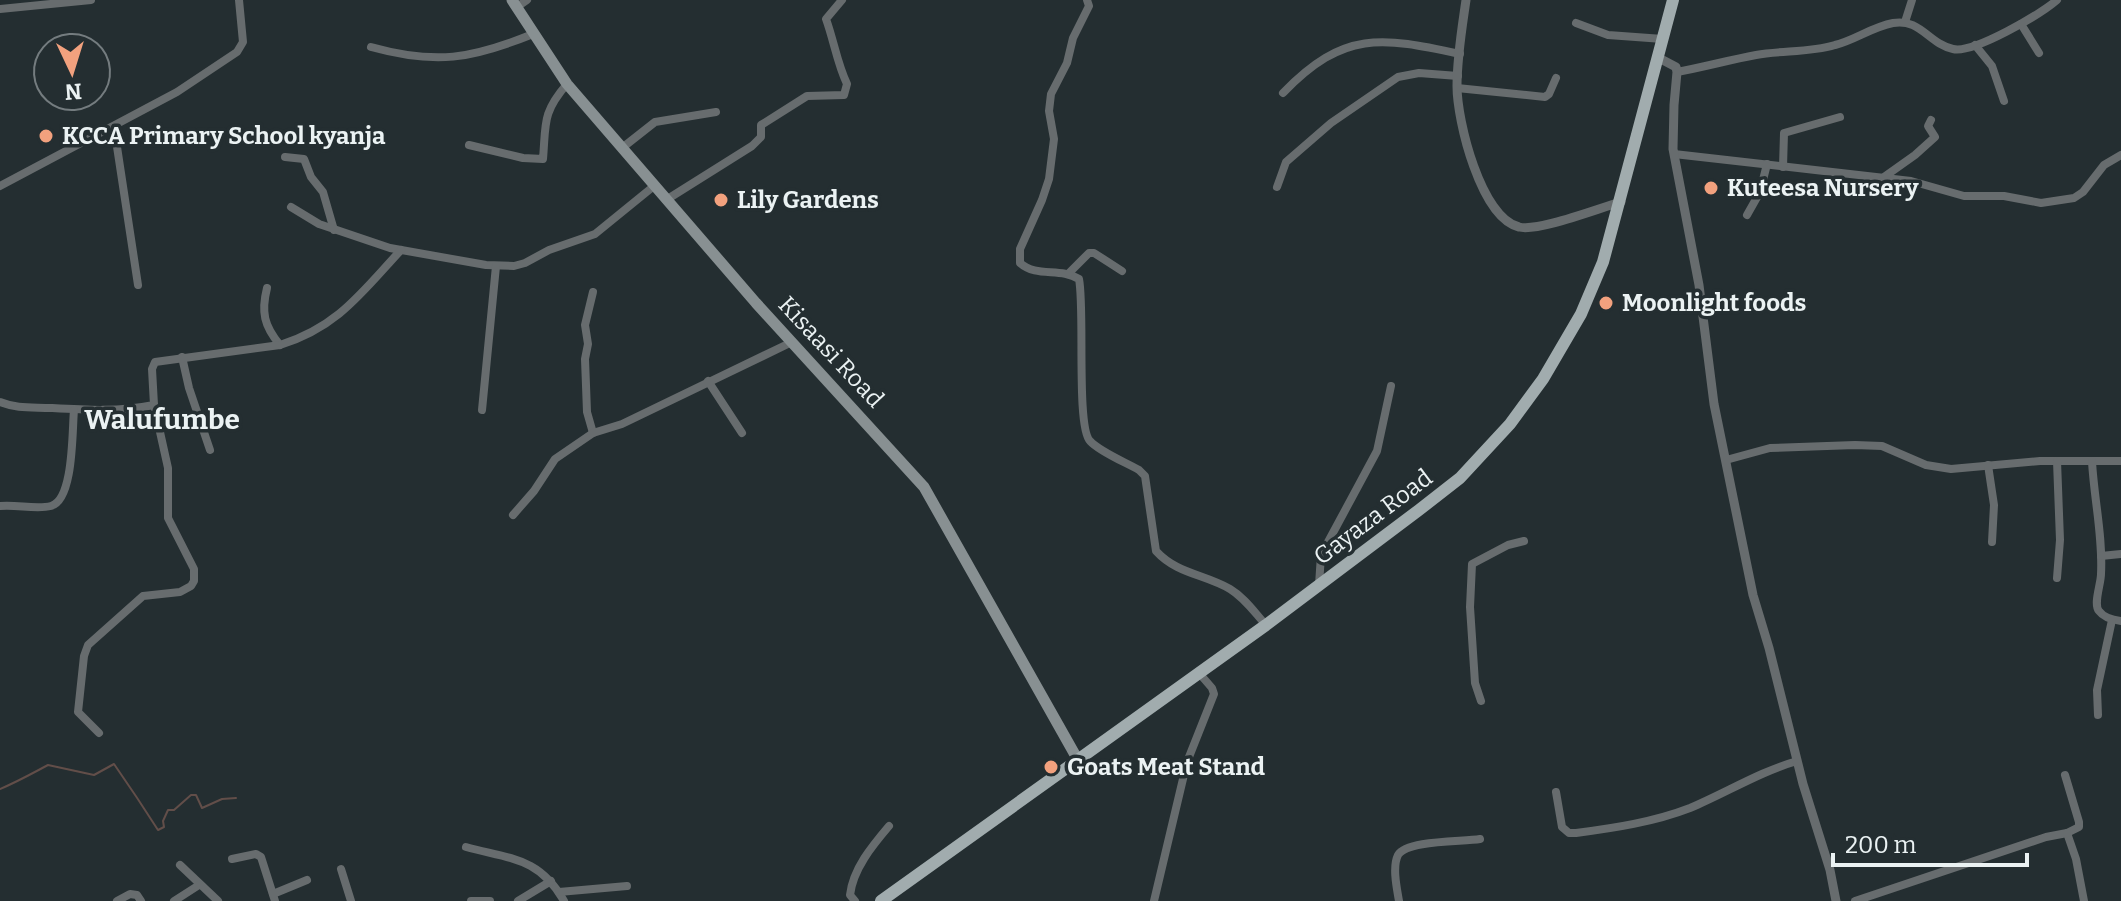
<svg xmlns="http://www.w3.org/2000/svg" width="2121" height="901" viewBox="0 0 2121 901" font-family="Bitter,serif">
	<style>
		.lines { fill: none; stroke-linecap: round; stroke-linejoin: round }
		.stream { stroke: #624e49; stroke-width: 2 }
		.minor { stroke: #676c6e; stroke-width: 8 }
		.tertiary { stroke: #676c6e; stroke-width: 9 }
		.secondary { stroke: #889092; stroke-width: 11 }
		.primary { stroke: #a1acae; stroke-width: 12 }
		.poi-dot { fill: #f2a17e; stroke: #242e31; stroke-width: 3 }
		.labels { text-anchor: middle; stroke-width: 7; stroke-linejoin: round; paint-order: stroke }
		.poi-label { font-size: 24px; font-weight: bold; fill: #ebf2f3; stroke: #242e31; text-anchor: start }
		.street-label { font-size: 24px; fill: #ebf2f3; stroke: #242e31 }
		.quarter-label { font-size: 28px; font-weight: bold; fill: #ebf2f3; stroke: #242e31 }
	</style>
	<rect width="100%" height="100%" fill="#242e31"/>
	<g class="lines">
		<!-- stream -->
		<path class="stream" d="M0,789c17,-7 31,-15 48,-24l46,10 20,-11c16,23 30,44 44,66l6,-3 -1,-6 5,-11h6l17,-15h5l6,13 20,-9 14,-1"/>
		<!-- minor -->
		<g class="minor">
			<path d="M1087,0l2,6 -16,32 -6,25 -16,31 -2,17 5,28 -5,40 -7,21 -22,49v14c17,15 40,4 59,16 6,29 -3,148 11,162 10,11 35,21 49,29l6,6 11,75c21,23 48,23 74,38 15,9 25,24 36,36"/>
			<polyline points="517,7 527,0"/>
			<polyline points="0,9 91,0"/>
			<polyline points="1905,22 1912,0"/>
			<polyline points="1576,23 1608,35 1663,39"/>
			<polyline points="2021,24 2039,53"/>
			<polyline points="1975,45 1992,66 2004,101"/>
			<path d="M371,47c65,18 100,12 162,-13"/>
			<path d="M1677,72c27,-5 52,-12 79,-17 26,-5 53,-2 79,-10 20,-5 37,-18 58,-22 27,-5 36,21 60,26 20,5 88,-35 104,-49"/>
			<polyline points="1457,88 1545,97 1549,94 1556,78"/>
			<path d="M1283,93c61,-63 98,-56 177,-39"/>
			<polyline points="114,127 138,285"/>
			<path d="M469,145l54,13 20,1c3,-36 -1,-46 24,-75"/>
			<polyline points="622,148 655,122 716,112"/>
			<polyline points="1674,154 1911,181 1964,196 2004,196 2041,203 2074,198 2083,192 2104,165 2121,155"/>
			<polyline points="285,157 304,159 311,177 323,192 334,230"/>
			<polyline points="1783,167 1784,133 1840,117"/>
			<polyline points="1884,177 1915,155 1935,137 1928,126 1931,120"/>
			<polyline points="0,186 177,92 237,52 243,42 239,0"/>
			<polyline points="1277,187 1286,162 1331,123 1398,77 1419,73 1458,76"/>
			<path d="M666,200l86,-54 9,-9v-12l46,-29 37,-1 3,-11c-10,-21 -13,-43 -21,-65l16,-19"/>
			<polyline points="291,207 319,224 390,248 486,265 514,266 525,263 549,250 595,234 654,186"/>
			<polyline points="1747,215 1760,192 1767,164"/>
			<polyline points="1069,273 1089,253 1094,253 1122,271"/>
			<path d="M267,288c-6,24 -3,38 13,57"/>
			<polyline points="182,357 189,388 210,450"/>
			<polyline points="708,381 742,433"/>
			<path d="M0,402c17,7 33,5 51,6 35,2 68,4 103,-3l-2,-36 3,-7 125,-17c58,-18 82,-53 121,-95"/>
			<polyline points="482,410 496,266"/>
			<polyline points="593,433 587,412 585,359 588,344 585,325 593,292"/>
			<polyline points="1726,460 1770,448 1855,445 1882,446 1926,465 1951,469 2040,461 2121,461"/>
			<path d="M2092,461c2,38 11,75 9,113 0,10 -8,30 -2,37 5,7 14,9 22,10"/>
			<polyline points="1988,465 1994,505 1992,542"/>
			<path d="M0,506c16,-2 36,4 51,0 23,-6 21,-76 23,-96"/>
			<polyline points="513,515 534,491 555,459 593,433 622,424 792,342"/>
			<polyline points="2101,556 2121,554"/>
			<polyline points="2057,578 2060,540 2057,461"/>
			<polyline points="1319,585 1321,555 1377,451 1391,386"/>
			<polyline points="1481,701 1475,683 1470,607 1472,564 1508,545 1524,541"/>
			<polyline points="2098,715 2097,690 2112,620"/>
			<polyline points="99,733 78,712 84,656 88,645 143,596 180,592 191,586 194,581 194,569 168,518 168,468 154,405"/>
			<polyline points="2065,775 2079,822 2079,827 2067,833 2076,859 2084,901"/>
			<path d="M1556,792l6,35 7,6h7c38,-5 78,-11 114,-25 36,-15 69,-36 107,-47"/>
			<path d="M466,847c44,12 73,10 98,54"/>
			<polyline points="232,859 256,854 261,857 275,901"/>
			<polyline points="180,865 218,901"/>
			<polyline points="341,869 351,901"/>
			<polyline points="559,892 627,886"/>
			<polyline points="273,894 307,880"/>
			<polyline points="117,901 130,894 137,895 141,901"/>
			<polyline points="174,901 199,885"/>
			<polyline points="471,901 490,901"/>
			<polyline points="518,901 551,881"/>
			<path d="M855,901l-5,-6c3,-26 22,-49 39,-69"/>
			<polyline points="1154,901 1187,762 1214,694 1212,688 1199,673"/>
			<path d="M1399,901c-2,-12 -7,-34 -1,-46 9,-15 64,-13 82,-16"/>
			<polyline points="1855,901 2046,837 2067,833"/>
		</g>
		<!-- tertiary -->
		<g class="tertiary">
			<path d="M1466,0c-4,28 -9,57 -9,86 0,35 24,132 62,141 19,5 80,-19 102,-25"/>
			<polyline points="1657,57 1676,67 1677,72 1674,105 1673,149 1699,285 1714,404 1753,595 1769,648 1803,784 1830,870 1836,901"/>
		</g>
		<!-- secondary -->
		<polyline class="secondary" points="512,0 567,84 756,303 924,487 1078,760"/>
		<!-- primary -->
		<polyline class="primary" points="881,901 1266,625 1419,510 1460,478 1510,424 1543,379 1581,314 1603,262 1673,0"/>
	</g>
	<!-- markers -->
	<g class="poi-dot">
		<circle cx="46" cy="136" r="8"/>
		<circle cx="1711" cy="188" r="8"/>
		<circle cx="721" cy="200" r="8"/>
		<circle cx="1606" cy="303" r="8"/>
		<circle cx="1051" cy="767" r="8"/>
	</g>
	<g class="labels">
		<!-- poi labels -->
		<g class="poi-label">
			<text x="62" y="144">KCCA Primary School kyanja</text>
			<text x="1727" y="196">Kuteesa Nursery</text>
			<text x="737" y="208">Lily Gardens</text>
			<text x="1622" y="311">Moonlight foods</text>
			<text x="1067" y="775">Goats Meat Stand</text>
		</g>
		<!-- street labels -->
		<g class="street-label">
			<text transform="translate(831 352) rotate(47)" y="8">Kisaasi Road</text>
			<text transform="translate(1373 517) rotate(-37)" y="8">Gayaza Road</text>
		</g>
		<!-- quarter labels -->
		<g class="quarter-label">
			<text x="162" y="429">Walufumbe</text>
		</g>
	</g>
	<!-- north arrow -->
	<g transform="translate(72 72) rotate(176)"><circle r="38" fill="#242e31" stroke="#747c7f" stroke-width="2"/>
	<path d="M0-6L14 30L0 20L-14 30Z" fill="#f2a17e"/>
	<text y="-12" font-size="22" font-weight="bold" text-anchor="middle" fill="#ebf2f3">N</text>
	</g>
	<!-- scale -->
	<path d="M1833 853v12h194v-12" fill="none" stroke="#ebf2f3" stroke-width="4"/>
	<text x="1845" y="853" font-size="24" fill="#ebf2f3" stroke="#242e31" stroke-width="6" paint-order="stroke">200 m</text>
</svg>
